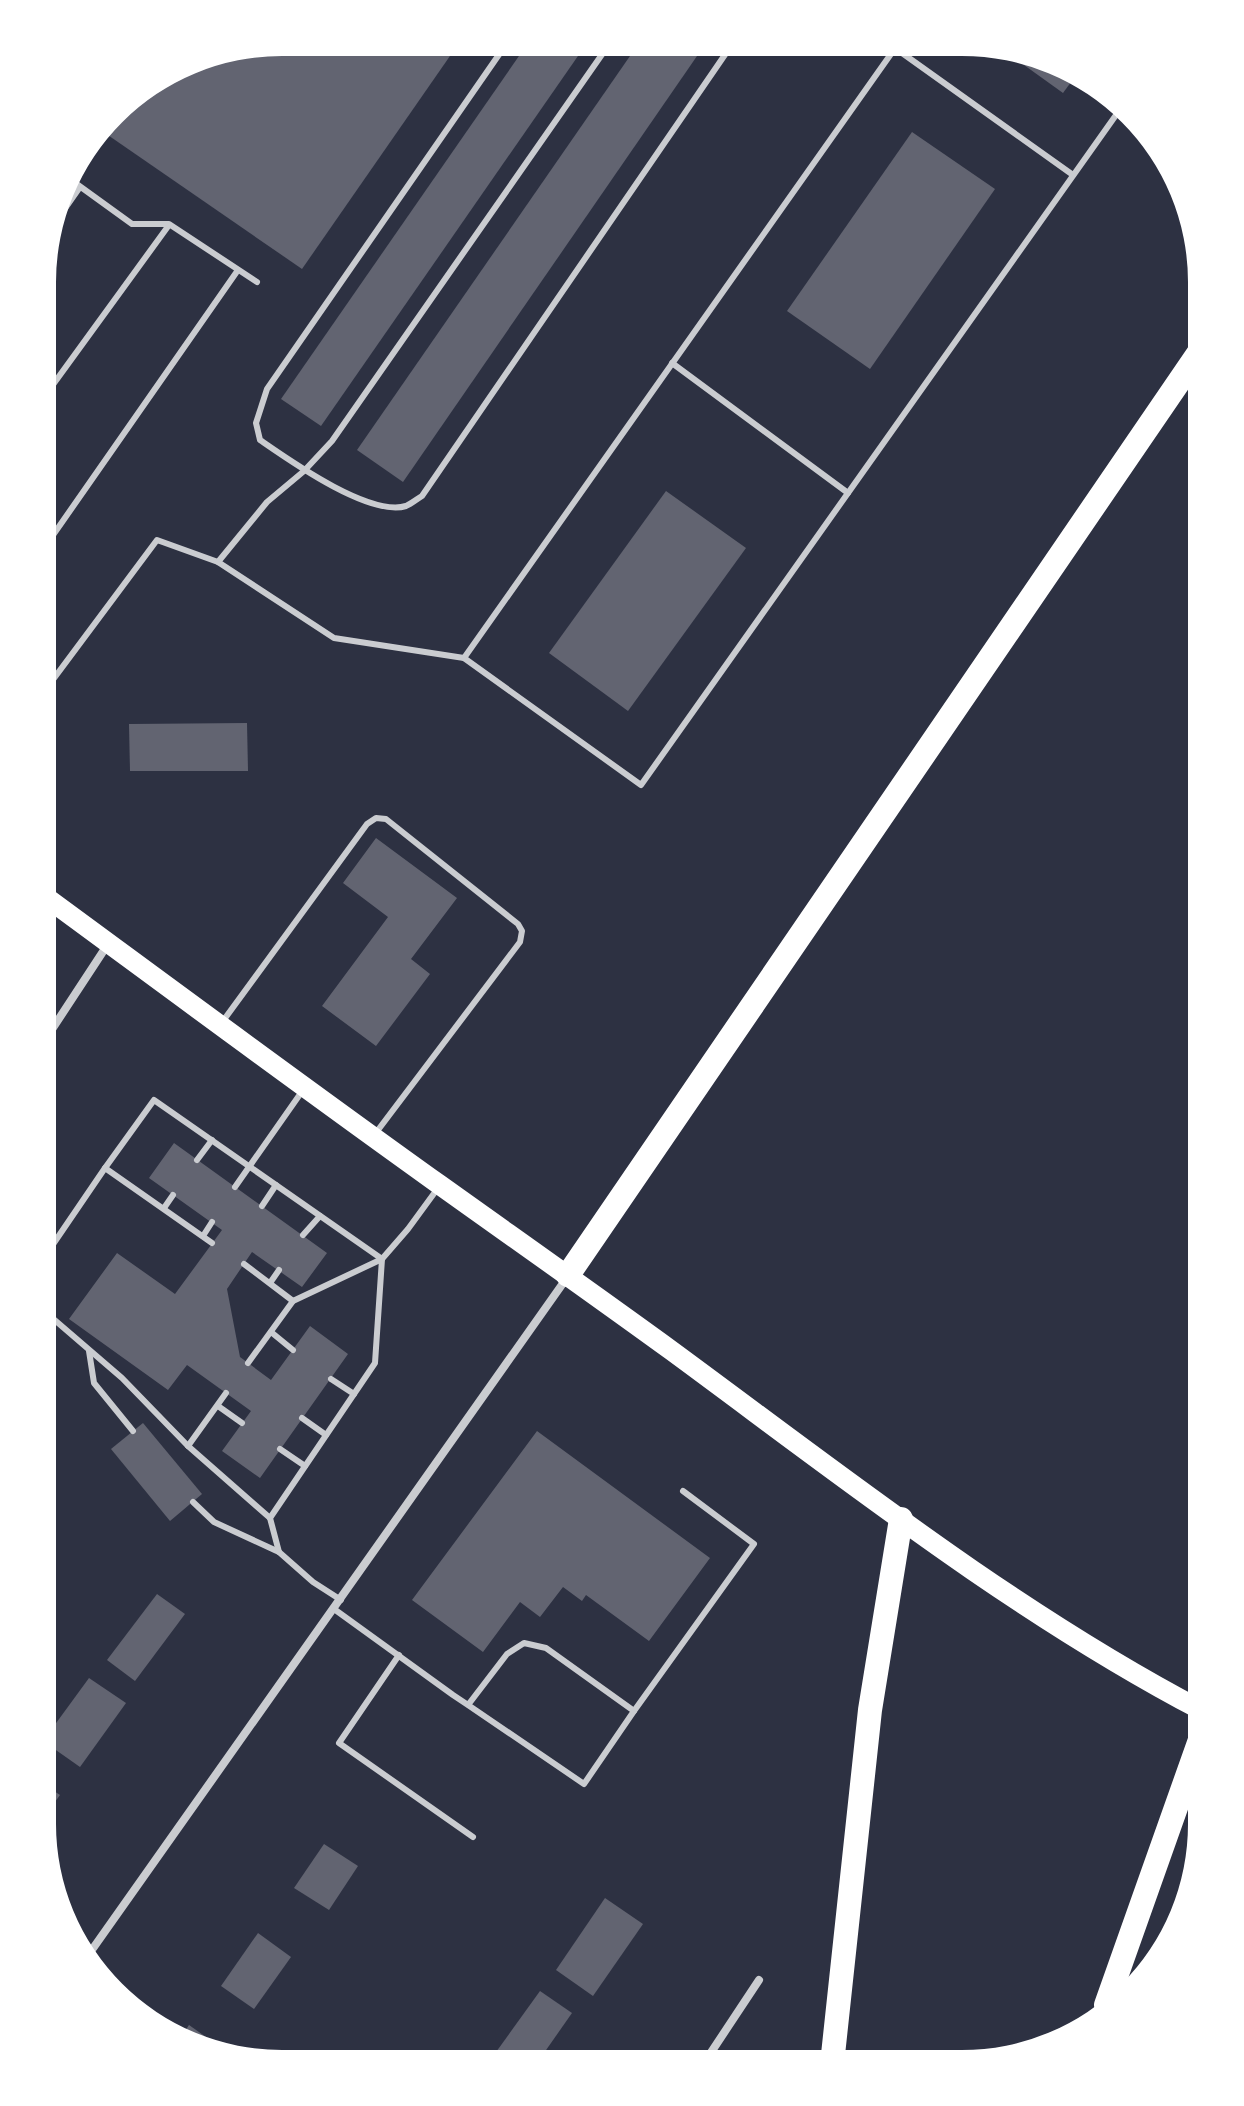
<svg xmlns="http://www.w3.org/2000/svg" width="1244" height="2106" viewBox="0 0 1244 2106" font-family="'Open Sans',sans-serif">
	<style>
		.building { fill: #626471 }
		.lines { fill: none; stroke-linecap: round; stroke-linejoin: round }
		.service { stroke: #caccd0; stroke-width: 6 }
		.minor { stroke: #caccd0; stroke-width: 8 }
		.primary { stroke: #fff; stroke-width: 20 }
		.motorway { stroke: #fff; stroke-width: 24 }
	</style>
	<rect width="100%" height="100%" fill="#2d3142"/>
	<!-- building -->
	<g class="building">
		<polygon points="282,42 459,43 302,269 102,131 124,102 191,60"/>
		<polygon points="528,43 587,43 321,426 281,399"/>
		<polygon points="639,43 706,43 403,482 357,450"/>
		<polygon points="999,47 1074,78 1063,93"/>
		<polygon points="912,132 995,189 870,369 787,311"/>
		<polygon points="666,491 746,548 628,711 549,653"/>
		<polygon points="247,723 248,771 130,771 129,724"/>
		<polygon points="376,838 457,898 411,959 430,974 376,1046 322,1006 388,917 343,883"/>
		<polygon points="174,1143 327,1253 302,1287 252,1252 227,1289 240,1357 271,1380 310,1326 348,1354 260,1478 222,1451 251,1411 187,1365 168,1390 69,1319 117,1253 175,1294 222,1230 149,1178"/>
		<polygon points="143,1423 202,1494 170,1521 111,1449"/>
		<polygon points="537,1431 710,1558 649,1641 586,1595 582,1601 563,1587 540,1617 520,1602 483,1652 412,1600"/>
		<polygon points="157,1594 185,1614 135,1681 107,1660"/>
		<polygon points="89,1678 126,1703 80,1767 43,1741"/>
		<polygon points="42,1783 60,1795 42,1820"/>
		<polygon points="324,1844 358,1866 329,1910 294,1888"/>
		<polygon points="605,1898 643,1924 593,1996 556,1970"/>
		<polygon points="258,1933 291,1957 254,2009 221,1986"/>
		<polygon points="540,1991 572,2013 537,2063 495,2063 491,2059"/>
		<polygon points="189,2025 223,2049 223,2050 183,2034"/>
	</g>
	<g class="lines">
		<!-- service -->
		<g class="service">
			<path d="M507,43l-240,346 -11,34 4,17c29,20 109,77 146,66 5,-2 11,-7 16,-10l311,-453"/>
			<polyline points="895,48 1073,175"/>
			<polyline points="67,177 132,224 169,224 257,282"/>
			<polyline points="52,227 80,187"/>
			<polyline points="672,363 848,493"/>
			<polyline points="44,397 169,225"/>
			<polyline points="44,548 238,270"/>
			<polyline points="218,562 267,502 304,471 332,441 610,43"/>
			<polyline points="464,658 898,44"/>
			<polyline points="43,693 157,540 218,562 334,638 464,658 641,785 1121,108"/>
			<polyline points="223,1021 367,824 376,818 386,819 518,924 522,931 520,942 375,1134"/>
			<polyline points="197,1160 212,1140"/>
			<polyline points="105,1168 212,1243"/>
			<polyline points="235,1187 303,1090"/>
			<polyline points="262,1206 276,1185"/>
			<polyline points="164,1208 173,1195"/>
			<polyline points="303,1235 320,1216"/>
			<polyline points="203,1236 212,1222"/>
			<polyline points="43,1259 105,1168 154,1100 382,1259 375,1363 270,1518 279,1552 313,1582 341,1600"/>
			<polyline points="244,1264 293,1301"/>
			<polyline points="270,1283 279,1270"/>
			<polyline points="43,1310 122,1378 188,1446 270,1518"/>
			<polyline points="271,1332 293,1350"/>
			<polyline points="89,1351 94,1383 133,1431"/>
			<polyline points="248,1363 293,1301 382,1259 408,1229 438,1188"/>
			<polyline points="331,1379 354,1394"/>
			<polyline points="218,1406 242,1423"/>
			<polyline points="302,1418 326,1435"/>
			<polyline points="188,1446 226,1393"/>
			<polyline points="280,1449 305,1466"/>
			<polyline points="193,1502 214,1522 279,1552"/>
			<polyline points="334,1609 453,1695 468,1705 584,1784 634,1711 546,1648 524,1643 507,1654 468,1705"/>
			<polyline points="399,1655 339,1743 473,1837"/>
			<polyline points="634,1711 754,1544 683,1491"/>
		</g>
		<!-- minor -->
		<g class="minor">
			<polyline points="43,1043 108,944"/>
			<polyline points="89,1954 566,1279"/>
			<polyline points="704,2063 759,1980"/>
		</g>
		<!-- primary -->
		<path class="primary" d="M43,895c132,97 264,195 397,290 77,55 155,110 232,166 170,125 342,261 529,359"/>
		<!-- motorway -->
		<g class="motorway">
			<polyline points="568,1275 1202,348"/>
			<polyline points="1106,2005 1201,1737"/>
			<polyline points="832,2064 870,1710 901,1519"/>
		</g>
	</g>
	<!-- crop -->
	<path d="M0 0H1244V2106H0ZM282 56H962A226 226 0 0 1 1188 282V1824A226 226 0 0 1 962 2050H282A226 226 0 0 1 56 1824V282A226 226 0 0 1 282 56Z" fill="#fff" fill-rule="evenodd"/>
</svg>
